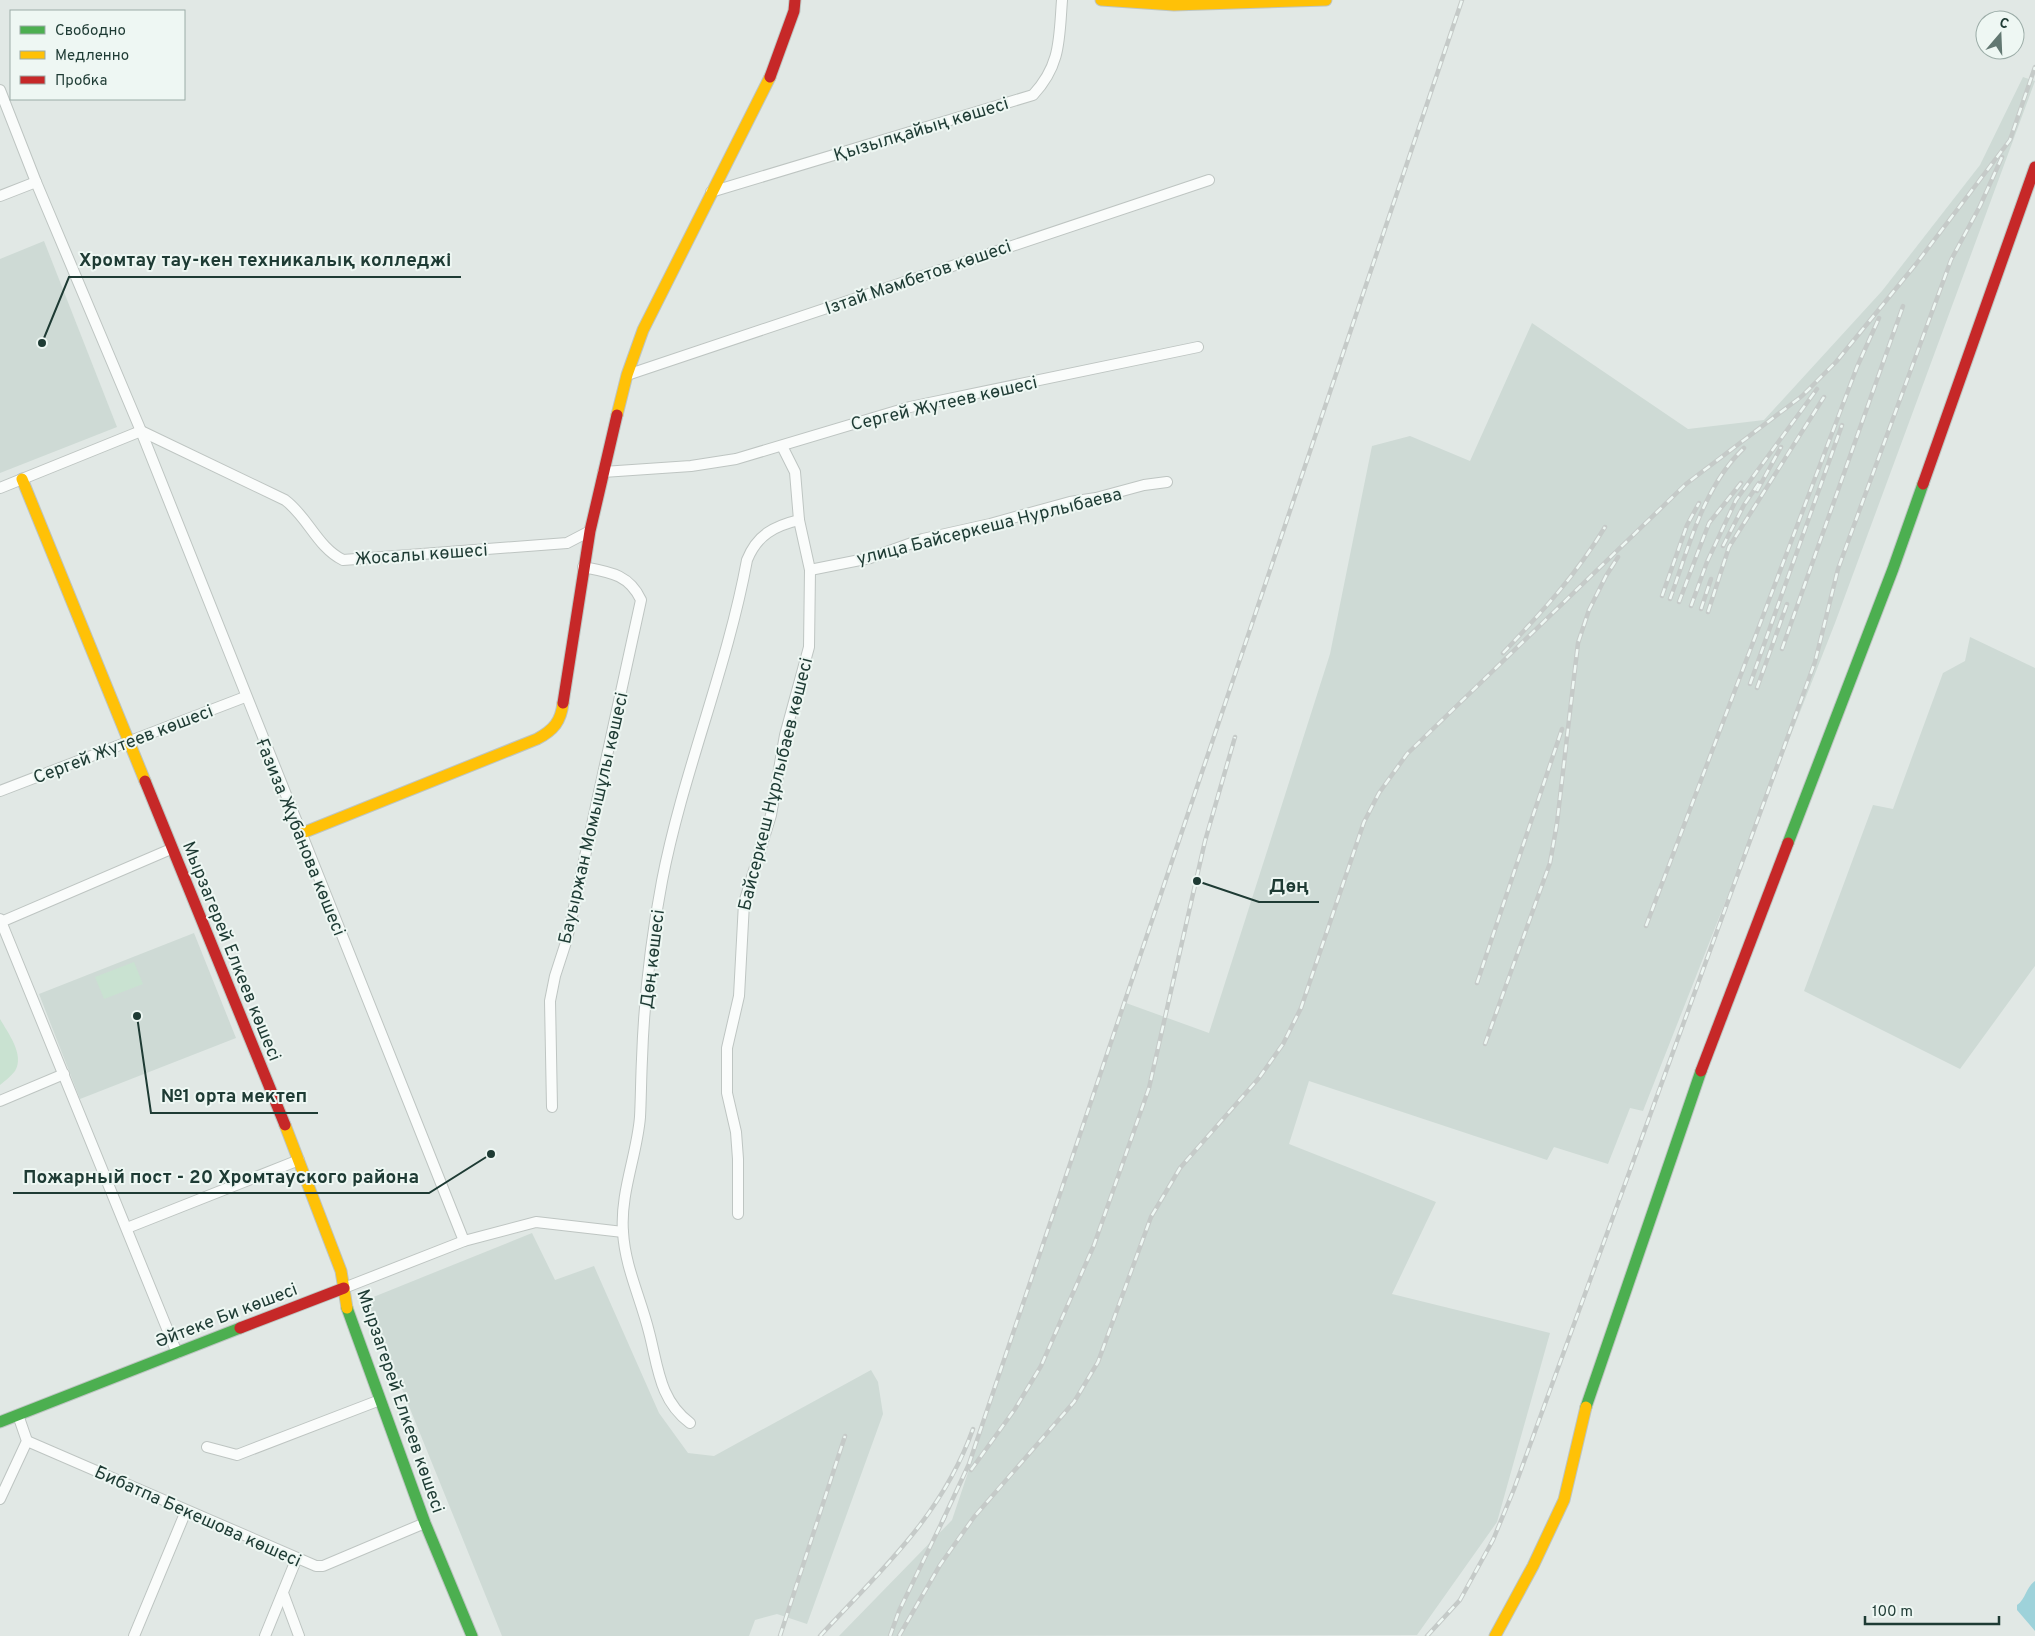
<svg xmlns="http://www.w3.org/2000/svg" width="2035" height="1636" viewBox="0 0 2035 1636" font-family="Overpass,sans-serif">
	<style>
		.built { fill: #cedad5 }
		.green { fill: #c9e2d1 }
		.water { fill: #9ed2da }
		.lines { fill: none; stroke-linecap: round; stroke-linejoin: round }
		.street-casing { stroke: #bec5c2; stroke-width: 12 }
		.fast-casing { stroke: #bdc5c2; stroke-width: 13 }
		.slow-casing { stroke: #bdc5c2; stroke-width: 13 }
		.jam-casing { stroke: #bdc5c2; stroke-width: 13 }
		.street { stroke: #fafcfb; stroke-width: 10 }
		.fast { stroke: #4caf50; stroke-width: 11 }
		.slow { stroke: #ffc107; stroke-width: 11 }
		.jam { stroke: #c62828; stroke-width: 11 }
		.rail-casing { stroke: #c5cac8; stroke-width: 4.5 }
		.rail { stroke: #eef7f3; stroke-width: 2.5; stroke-dasharray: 8; stroke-linecap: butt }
		.labels { text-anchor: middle; stroke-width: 4; stroke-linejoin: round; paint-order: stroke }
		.street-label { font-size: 18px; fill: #1e3b34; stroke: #eef7f3 }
		.leader { fill: none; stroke: #1e3b34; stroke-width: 2 }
		.callout-dot { fill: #1e3b34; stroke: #eef7f3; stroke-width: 2 }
		.callout-label { font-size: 19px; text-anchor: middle; font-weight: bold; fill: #1e3b34; stroke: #eef7f3; stroke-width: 4; stroke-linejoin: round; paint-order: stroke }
	</style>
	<rect width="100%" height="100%" fill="#e1e8e5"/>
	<!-- built -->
	<g class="built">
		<polygon points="2023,77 2035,81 1835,623 1643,1111 1630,1108 1608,1164 1554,1147 1547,1160 1309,1081 1289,1144 1436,1202 1392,1294 1550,1333 1497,1522 1417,1635 839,1636 952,1520 1126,1003 1209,1033 1330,654 1372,446 1410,436 1470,461 1532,323 1688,429 1764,420 1882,291 1980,165"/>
		<polygon points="44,241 117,427 0,473 0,259"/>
		<polygon points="1970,637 2035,668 2035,966 1960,1069 1804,991 1873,805 1893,809 1943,673 1965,661"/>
		<polygon points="194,933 236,1038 80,1099 39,994"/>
		<polygon points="532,1233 555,1280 594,1266 659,1413 688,1453 714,1456 871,1370 878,1382 883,1414 807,1624 777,1614 755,1620 749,1636 502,1636 366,1300"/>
	</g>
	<!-- green -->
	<g class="green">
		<polygon points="134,962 143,984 104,999 95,977"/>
		<path d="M0,1019c8,14 25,36 15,52 -4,5 -10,10 -15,14z"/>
	</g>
	<!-- water -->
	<path class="water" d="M2035,1581v50l-18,-21v-5c9,-6 9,-18 18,-24z"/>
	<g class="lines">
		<defs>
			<g id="street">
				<polyline points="0,90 36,182 141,431 464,1241"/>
				<path d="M711,192l322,-97c28,-30 26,-56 29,-95"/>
				<polyline points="0,196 36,182"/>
				<polyline points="627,375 1209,180"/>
				<path d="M141,431l144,69c23,17 32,47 58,60l224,-17 23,-12"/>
				<polyline points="603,472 691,466 736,459 910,407 1198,347"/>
				<polyline points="0,488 141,431"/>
				<polyline points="810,570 870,558 923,539 990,524 1070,502 1096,498 1144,485 1167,482"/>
				<polyline points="0,791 245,697"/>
				<polyline points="0,919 177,1353"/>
				<polyline points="1,922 171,849"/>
				<polyline points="0,1101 64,1074"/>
				<path d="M552,1107l-2,-106 5,-25 12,-37 74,-339c-12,-26 -32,-28 -58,-33"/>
				<polyline points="738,1214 738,1159 736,1132 727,1093 727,1048 739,996 744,903 771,815 785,735 809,647 810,570 799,520 795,472 782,446"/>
				<polyline points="127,1228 299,1160"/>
				<polyline points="344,1288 464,1241 536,1222 623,1232"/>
				<path d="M690,1423c-31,-23 -32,-57 -41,-91 -8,-33 -24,-65 -26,-100 -3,-39 14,-77 17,-115 1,-19 1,-39 2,-58 2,-59 9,-120 20,-178 21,-109 65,-212 85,-321 10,-25 27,-34 52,-40"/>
				<polyline points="27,1441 316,1566 323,1566 425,1523"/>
				<polyline points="207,1447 237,1455 380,1400"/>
				<polyline points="0,1499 27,1441 18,1415"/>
				<polyline points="283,1593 299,1636"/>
				<polyline points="134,1636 186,1511"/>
				<polyline points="265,1636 296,1560"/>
			</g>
			<g id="fast">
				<polyline points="1788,843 1893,569 1923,484"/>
				<polyline points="347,1308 425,1523 472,1636"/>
				<polyline points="1586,1407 1701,1071"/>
				<polyline points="0,1422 240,1328"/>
			</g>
			<g id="slow">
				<polyline points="1101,0 1174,5 1326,0"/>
				<polyline points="617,415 627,375 643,330 770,77"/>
				<polyline points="22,479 145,781"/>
				<path d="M300,834l237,-95c17,-9 24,-18 26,-36"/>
				<polyline points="285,1125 341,1271 347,1308"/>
				<polyline points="1495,1636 1533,1566 1564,1500 1586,1407"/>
			</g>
			<g id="jam">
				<polyline points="770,77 794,11 795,0"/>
				<polyline points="1923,484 2035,167"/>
				<polyline points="563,703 590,531 617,415"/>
				<polyline points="145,781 285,1125"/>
				<polyline points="1701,1071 1788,843"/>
				<polyline points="240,1328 344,1288"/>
			</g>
		</defs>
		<!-- street casing -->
		<use href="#street" class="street-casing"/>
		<!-- fast casing -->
		<use href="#fast" class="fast-casing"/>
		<!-- slow casing -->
		<use href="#slow" class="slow-casing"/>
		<!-- jam casing -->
		<use href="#jam" class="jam-casing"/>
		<!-- street -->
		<use href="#street" class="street"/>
		<!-- fast -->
		<use href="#fast" class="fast"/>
		<!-- slow -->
		<use href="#slow" class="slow"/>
		<!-- jam -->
		<use href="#jam" class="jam"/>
		<defs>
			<g id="rail">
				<polyline points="1757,491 1781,447"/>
				<polyline points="1723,546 1744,505 1759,483"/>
				<polyline points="1662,596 1687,525 1699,503"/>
				<path d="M1670,599c19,-52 33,-112 74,-151"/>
				<polyline points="1679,602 1709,523 1741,483"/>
				<polyline points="1691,606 1707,562 1736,500 1817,389"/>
				<polyline points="1701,609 1711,579"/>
				<polyline points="1708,612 1729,547 1824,397"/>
				<polyline points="1782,649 1903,306"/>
				<path d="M1503,653c39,-41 73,-78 102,-126"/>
				<polyline points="1750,684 1842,425"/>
				<polyline points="1757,688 1787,604"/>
				<polyline points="1646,926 1857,367 1879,318"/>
				<polyline points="1477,983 1562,729"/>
				<polyline points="1485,1044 1550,863 1557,823 1578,643 1589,610 1606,576 1618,557"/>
				<polyline points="971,1470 1015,1409 1041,1366 1094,1245 1149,1088 1205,841 1235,737"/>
				<polyline points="942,1522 969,1464 1462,0"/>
				<polyline points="780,1636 845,1436"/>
				<path d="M820,1636c61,-66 122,-120 153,-207"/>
				<polyline points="890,1636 899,1611 945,1516"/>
				<polyline points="899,1636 940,1565 974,1517 1074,1402 1098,1362 1151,1217 1180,1168 1259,1078 1283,1044 1301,1008 1364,822 1379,793 1407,754 1686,484 1802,396 1836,362 1916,264 2010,140 2035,67"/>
				<polyline points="1427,1636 1460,1600 1493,1540 1514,1489 1815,662 1838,569 1951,260 1980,206 2002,157"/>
			</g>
		</defs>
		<!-- rail casing -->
		<use href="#rail" class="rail-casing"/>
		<!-- rail -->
		<use href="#rail" class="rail"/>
	</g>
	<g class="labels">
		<!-- street labels -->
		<g class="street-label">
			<text transform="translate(921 129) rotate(-17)" y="6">Қызылқайың көшесі</text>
			<text transform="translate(918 277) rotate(-19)" y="6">Ізтай Мәмбетов көшесі</text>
			<text transform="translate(944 403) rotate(-13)" y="6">Сергей Жутеев көшесі</text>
			<text transform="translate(989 526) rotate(-14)" y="6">улица Байсеркеша Нурлыбаева</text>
			<text transform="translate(421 554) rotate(-4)" y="6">Жосалы көшесі</text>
			<text transform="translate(123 744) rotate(-21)" y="6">Сергей Жутеев көшесі</text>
			<text transform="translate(775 784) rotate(-76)" y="6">Байсеркеш Нұрлыбаев көшесі</text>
			<text transform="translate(593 818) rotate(-77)" y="6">Бауыржан Момышұлы көшесі</text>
			<text transform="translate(301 837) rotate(68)" y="6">Ғазиза Жұбанова көшесі</text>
			<text transform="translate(232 951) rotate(68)" y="6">Мырзагерей Елкеев көшесі</text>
			<text transform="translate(652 959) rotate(-83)" y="6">Дөң көшесі</text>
			<text transform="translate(226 1315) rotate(-21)" y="6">Әйтеке Би көшесі</text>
			<text transform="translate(401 1401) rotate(71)" y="6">Мырзагерей Елкеев көшесі</text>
			<text transform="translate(198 1516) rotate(24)" y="6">Бибатпа Бекешова көшесі</text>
		</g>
	</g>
	<!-- callouts -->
	<path class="leader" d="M42 343L69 277H461M1197 881L1259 902H1319M137 1016L151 1113H318M491 1154L429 1193H13"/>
	<g class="callout-dot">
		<circle cx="42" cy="343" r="5"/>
		<circle cx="1197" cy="881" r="5"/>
		<circle cx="137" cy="1016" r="5"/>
		<circle cx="491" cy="1154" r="5"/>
	</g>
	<g class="callout-label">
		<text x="265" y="266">Хромтау тау-кен техникалық колледжі</text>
		<text x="1289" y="892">Дөң</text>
		<text x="234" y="1102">№1 орта мектеп</text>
		<text x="221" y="1183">Пожарный пост - 20 Хромтауского района</text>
	</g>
	<!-- legend -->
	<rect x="10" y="10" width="175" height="90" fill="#eef7f3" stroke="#9baca7"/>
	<rect x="20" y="26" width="25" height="8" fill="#4caf50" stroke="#9baca7"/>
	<text x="55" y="35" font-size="15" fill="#1e3b34">Свободно</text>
	<rect x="20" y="51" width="25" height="8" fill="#ffc107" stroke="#9baca7"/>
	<text x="55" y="60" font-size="15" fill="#1e3b34">Медленно</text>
	<rect x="20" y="76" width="25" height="8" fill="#c62828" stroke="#9baca7"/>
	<text x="55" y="85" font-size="15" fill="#1e3b34">Пробка</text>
	<!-- north arrow -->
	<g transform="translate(2000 35) rotate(19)"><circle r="24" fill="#eef7f3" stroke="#9baca7"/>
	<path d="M0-4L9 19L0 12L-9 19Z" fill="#627872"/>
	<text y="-8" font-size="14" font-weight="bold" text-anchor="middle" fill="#1e3b34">С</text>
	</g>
	<!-- scale -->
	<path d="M1865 1616v8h134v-8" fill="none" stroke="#1e3b34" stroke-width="2.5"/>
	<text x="1872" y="1616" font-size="15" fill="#1e3b34" stroke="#eef7f3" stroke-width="4" paint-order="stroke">100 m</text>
</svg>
